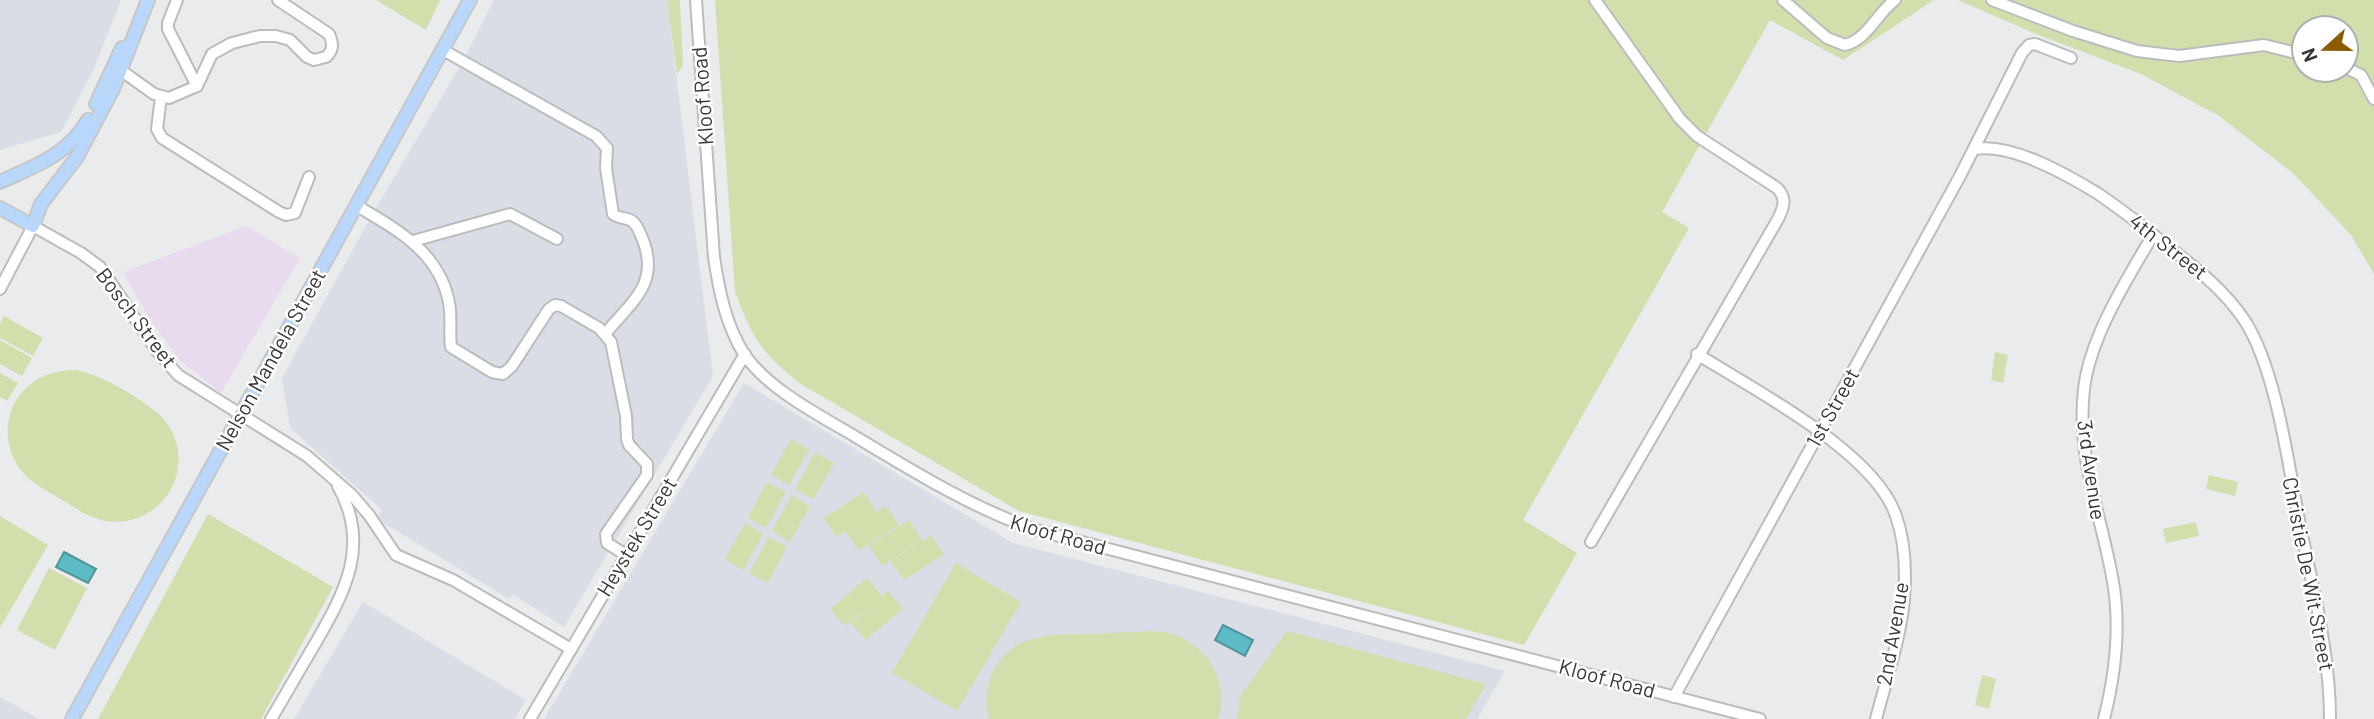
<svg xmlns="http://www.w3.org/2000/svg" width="2374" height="719" viewBox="0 0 2374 719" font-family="Barlow,sans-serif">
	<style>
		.commercial { fill: #e9dbef }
		.built { fill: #d9dde5 }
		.green { fill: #d1dfad; fill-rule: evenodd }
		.water { fill: #5dbbc5; stroke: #52949b; stroke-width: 2 }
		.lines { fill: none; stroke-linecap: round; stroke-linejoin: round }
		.minor-casing { stroke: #bcbcbd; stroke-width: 14 }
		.major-casing { stroke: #c7c7c8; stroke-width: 16 }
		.minor { stroke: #fff; stroke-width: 10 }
		.major { stroke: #b8d7fa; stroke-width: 12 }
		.labels { text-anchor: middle; stroke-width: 5; stroke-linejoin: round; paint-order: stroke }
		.street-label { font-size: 21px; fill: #383839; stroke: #fff }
	</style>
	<rect width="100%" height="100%" fill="#eaebec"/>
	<!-- commercial -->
	<polygon class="commercial" points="246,226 300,258 221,393 180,360 149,318 123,272"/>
	<!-- built -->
	<g class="built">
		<polygon points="0,0 121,0 93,71 61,132 0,150"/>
		<polygon points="494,0 667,0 713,376 564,627 520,599 513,595 509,599 377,519 382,510 290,428 282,378 372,215 463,61"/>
		<polygon points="744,383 1013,543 1505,671 1477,719 544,719"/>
		<polygon points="363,602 526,700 515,719 294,719"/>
		<polygon points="0,697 39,719 0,719"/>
	</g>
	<!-- green -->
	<g class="green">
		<polygon points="376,0 440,0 426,30"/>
		<polygon points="667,0 680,0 683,66 677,74"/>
		<path d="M715,0h1219l-91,60 -73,-40 -108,192 27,16 -166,292 54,33 -53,92 -505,-134 -220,-128c-38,-31 -47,-45 -64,-91z"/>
		<path d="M1958,0h416v274l-23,-39 -58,-62 -74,-57 -78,-42 -105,-40zM2304,28h42v42h-42z"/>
		<polygon points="4,316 43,338 33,356 0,338 0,324"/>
		<polygon points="0,340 32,358 22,376 0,364"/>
		<polygon points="1995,352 2008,355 2003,383 1991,380"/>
		<path d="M75,370c25,4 60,25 80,41 17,13 26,35 23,56 -4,37 -41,62 -77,53 -15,-4 -29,-14 -42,-22 -12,-7 -26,-14 -35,-24 -21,-23 -22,-60 -1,-83 14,-15 32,-21 52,-21z"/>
		<polygon points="0,373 18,383 7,401 0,397"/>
		<polygon points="791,439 809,449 789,485 771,475"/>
		<polygon points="815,453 834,463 814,499 795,489"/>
		<polygon points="2209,475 2238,482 2235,496 2206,489"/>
		<polygon points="767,482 786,492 766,528 748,518"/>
		<polygon points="864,492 877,512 886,506 899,525 859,551 846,531 836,537 824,518"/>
		<polygon points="792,495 810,506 790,542 772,531"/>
		<polygon points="208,514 333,587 261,719 98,719"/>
		<polygon points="0,516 48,545 0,628"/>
		<polygon points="909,520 922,540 882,566 869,546"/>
		<polygon points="2196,522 2199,536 2166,543 2163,529"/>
		<polygon points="745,523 763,534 743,570 725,559"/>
		<polygon points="931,535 944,554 904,580 891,561"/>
		<polygon points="769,537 787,547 768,583 749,573"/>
		<polygon points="956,563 1021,602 957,711 892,673"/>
		<polygon points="49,568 87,588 55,650 17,630"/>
		<polygon points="867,578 882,596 888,591 903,609 866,640 851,623 875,602 845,626 830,609"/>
		<path d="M1152,631c46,1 80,42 66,88h-229c-4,-16 -3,-33 4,-47 19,-39 57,-37 94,-38 22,-1 43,-2 65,-3z"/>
		<polygon points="1287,631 1486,684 1466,719 1237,719 1240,696"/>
		<polygon points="1982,675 1996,679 1989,709 1975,705"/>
	</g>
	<!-- water -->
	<g class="water">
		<polygon points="64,552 96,569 88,583 56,567"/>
		<polygon points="1223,625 1253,640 1245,656 1215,640"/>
	</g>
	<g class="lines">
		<defs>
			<g id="minor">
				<polyline points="177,0 168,23 168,29 197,86"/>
				<path d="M696,0l18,257c5,34 12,68 30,97 23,34 73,60 107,80 60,36 119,73 185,96l724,189"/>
				<path d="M1783,0l44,38 18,7c23,-6 32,-32 50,-45"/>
				<polyline points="1992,0 2073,31 2137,51 2179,56 2264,45 2304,55"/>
				<path d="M443,50l153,86 11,12 -1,20 7,46c6,5 13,3 19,7 6,4 8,13 11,19 17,44 -12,62 -38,94"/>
				<polyline points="2346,68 2361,75 2374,99"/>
				<path d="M122,71l32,23 15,4 28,-12 15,-32 20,-11 28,-7h16l14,4 17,17 7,3 12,-3c8,-7 7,-14 3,-23l-51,-34"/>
				<polyline points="161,97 157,129 162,138 279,212 286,215 295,213 309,177"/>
				<path d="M1975,149c37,-6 91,25 122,44 22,15 43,31 64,48 31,24 62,47 84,80 31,49 43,141 54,199 13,65 31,132 31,199"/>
				<path d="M357,206c41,24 83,47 92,97 3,15 0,30 2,44l41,25 11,2 9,-8 37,-57 6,-4 6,1 38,22 12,14 15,74 1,23 2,6 18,19v11l-41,59 1,9 19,12"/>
				<polyline points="413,241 510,214 557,239"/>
				<polyline points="0,289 33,226 81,253 100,267 157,351 178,375 307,456 352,495 369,515 396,555 453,580 571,649"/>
				<path d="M1697,354c56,35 178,98 199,162 9,25 10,58 8,84 -4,40 -18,80 -28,119"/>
				<path d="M1591,542l187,-323c6,-12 9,-21 -1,-31l-80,-52 -17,-17 -85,-119"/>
				<polyline points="1674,697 1960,176 2022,53 2029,45 2035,44 2071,58"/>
				<path d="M271,719c15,-25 29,-50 44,-75 30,-52 56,-99 23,-158"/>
				<polyline points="530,719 745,354"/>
				<path d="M2104,719c11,-44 17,-92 9,-137 -11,-65 -37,-125 -29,-193 6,-52 43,-110 69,-154"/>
			</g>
			<g id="major">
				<polyline points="96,104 122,48"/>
				<path d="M0,182c35,-16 68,-27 88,-62"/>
				<polyline points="0,208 33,226 41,204 77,157 113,89 148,0"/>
				<polyline points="72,719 470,0"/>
			</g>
		</defs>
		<!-- minor casing -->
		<use href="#minor" class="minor-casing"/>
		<!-- major casing -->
		<use href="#major" class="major-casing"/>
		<!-- minor -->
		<use href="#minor" class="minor"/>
		<!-- major -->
		<use href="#major" class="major"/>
	</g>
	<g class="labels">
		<!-- street labels -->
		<g class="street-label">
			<text transform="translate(703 96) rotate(-94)" y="7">Kloof Road</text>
			<text transform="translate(2168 247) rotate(38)" y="7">4th Street</text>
			<text transform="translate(136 318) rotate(53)" y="7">Bosch Street</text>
			<text transform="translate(271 360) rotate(-61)" y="7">Nelson Mandela Street</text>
			<text transform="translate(1833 408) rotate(-61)" y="7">1st Street</text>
			<text transform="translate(2091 470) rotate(82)" y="7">3rd Avenue</text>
			<text transform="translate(1058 535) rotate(16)" y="7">Kloof Road</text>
			<text transform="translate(637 537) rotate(-59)" y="7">Heystek Street</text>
			<text transform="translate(2308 574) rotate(79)" y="7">Christie De Wit Street</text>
			<text transform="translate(1893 634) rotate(-80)" y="7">2nd Avenue</text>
			<text transform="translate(1607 679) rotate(15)" y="7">Kloof Road</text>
		</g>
	</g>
	<!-- north arrow -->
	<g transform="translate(2325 49) rotate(249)"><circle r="33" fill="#ffffff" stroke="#afafb0" stroke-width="2"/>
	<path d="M0-5L12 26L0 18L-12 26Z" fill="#8c5c03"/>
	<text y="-10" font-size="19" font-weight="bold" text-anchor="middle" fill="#383839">N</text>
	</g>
</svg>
